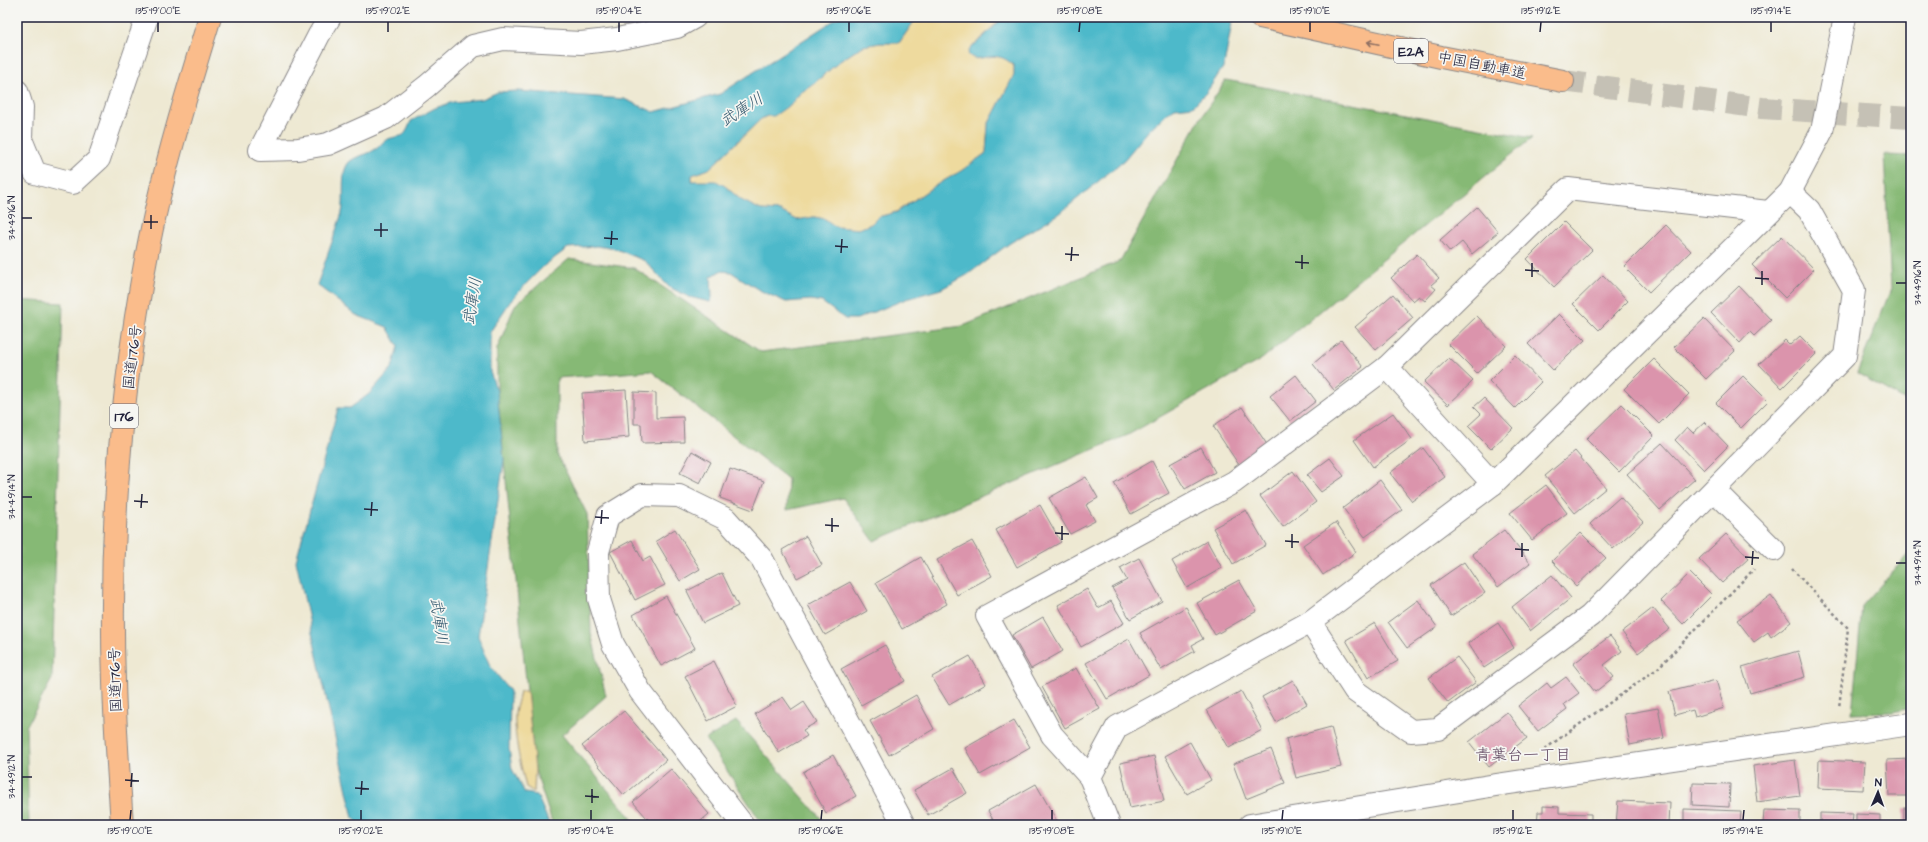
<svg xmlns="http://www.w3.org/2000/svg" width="1928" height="842" viewBox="0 0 1928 842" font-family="'Architects Daughter','Klee One',sans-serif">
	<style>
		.forest { fill: #86b974; stroke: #546e58 }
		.sand { fill: #eeda9e; stroke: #887e6c }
		.water { fill: #4eb9ca; stroke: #386e82 }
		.building { fill: #db94ac }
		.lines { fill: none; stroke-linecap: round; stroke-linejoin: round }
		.highway-tunnel { stroke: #c5c1b5; stroke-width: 22; stroke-dasharray: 22 11; stroke-linecap: butt }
		.minor-casing { stroke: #888687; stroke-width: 24 }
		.highway-casing { stroke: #888687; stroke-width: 24 }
		.path { stroke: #888687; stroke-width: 2.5; stroke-dasharray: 3 3; stroke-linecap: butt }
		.minor { stroke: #fff; stroke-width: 22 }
		.highway { stroke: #fabc8b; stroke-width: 22 }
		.oneway { stroke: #8e6f63 }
		.ticks { fill: none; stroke: #22223b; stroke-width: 1.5 }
		.labels { text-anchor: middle; stroke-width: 3.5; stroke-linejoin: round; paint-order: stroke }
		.shield { fill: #f6f6f2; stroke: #626272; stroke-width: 1 }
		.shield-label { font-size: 14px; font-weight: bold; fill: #22223b }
		.street-label { font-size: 15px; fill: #22223b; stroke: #f6f6f2 }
		.water-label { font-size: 16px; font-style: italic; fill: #31576d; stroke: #f6f6f2 }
		.neighbourhood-label { font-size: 16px; fill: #634a63; stroke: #f6f6f2 }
		.neatline { fill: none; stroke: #22223b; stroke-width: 1.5 }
		.ticks-label { font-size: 10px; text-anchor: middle; fill: #22223b }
	</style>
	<rect width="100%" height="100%" fill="#f6f6f2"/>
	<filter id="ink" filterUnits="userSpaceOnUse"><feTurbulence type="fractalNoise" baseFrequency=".025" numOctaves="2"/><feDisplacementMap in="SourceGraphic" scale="8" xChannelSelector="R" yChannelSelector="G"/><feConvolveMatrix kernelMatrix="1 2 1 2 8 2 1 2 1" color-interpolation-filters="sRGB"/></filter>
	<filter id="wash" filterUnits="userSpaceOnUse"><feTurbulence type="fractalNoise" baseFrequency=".012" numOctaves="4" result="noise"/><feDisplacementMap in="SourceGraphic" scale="16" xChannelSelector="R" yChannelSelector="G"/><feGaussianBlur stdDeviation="0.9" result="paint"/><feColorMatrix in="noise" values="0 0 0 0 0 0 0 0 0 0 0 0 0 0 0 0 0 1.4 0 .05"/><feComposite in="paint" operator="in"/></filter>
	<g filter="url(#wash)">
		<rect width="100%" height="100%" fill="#eee9d3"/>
		<!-- forest -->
		<g class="forest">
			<polygon points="1226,80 1532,138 1262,359 1128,435 874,541 843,498 787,510 788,479 651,371 557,378 557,454 587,514 591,633 606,696 562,735 637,825 553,825 535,770 497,391 497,349 515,305 569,259 634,268 761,352 963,326 1120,261 1200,119"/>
			<polygon points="1884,155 1911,156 1911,404 1857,373 1891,289"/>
			<polygon points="17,300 63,303 52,679 26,727 29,825 17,825"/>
			<polygon points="1911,551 1911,708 1893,712 1852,713 1862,606"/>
			<polygon points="736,721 827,825 763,825 706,739"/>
		</g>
		<!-- sand -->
		<g class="sand">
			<path d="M917,17h81v5l-28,27 6,10c16,-4 25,-6 38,7v9l-26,50 -2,28 -25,18 -28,16 -37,25 -18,5 -7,7 -12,5 -23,-2 -11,-8 -11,-2 -17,3 -17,-9 -19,-1 -20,-10 -16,-14 -33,-5v-6l17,-6 52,-50 30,-15 9,-11 11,-7 29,-25 23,-15 17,-3h19z"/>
			<path d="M520,691h7l8,79 -1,22 -8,-5c-6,-24 -12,-49 -11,-74 1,-7 4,-14 5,-22z"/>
		</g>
		<!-- water -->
		<path class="water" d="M839,17h78l-18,26h-19l-17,3 -23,15 -29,25 -11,7 -9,11 -17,12h-7l-6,3 -52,50 -17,6v6h24l9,5 16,14 20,10 19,1 17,9 17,-3 11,2 11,8 23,2 12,-5 7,-7 19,-5 36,-25 28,-16 25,-18 2,-28 26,-50v-9c-20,-21 -36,1 -46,-12l2,-5 28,-26v-6h235l-9,49 -18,27 -13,13 -18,2 -8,5 -18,17 -25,30 -65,54 -49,29 -43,32 -26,14 -35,10 -49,20h-12l-23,-17 -11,-2 -25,2 -27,-12 -28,-18 -11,-1 -9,6 1,21 -2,4 -21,-5 -20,-10 -24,-26 -29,-12 -19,-3 -29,2 -23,17 -19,19 -16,18 -20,30v40l7,19 7,69 -26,176 12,30 20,25 -1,58 3,20 13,24 12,2 13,30h-189l-8,-7 -57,-257 42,-153h12l19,-14 23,-26 6,-22 -11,-19 -31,-12 -39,-30 25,-72c3,-13 -1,-37 4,-46 4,-11 20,-11 28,-17 5,-2 8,-8 12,-10 16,-7 17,2 25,-19l24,-13 18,-6 29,-3 16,-7 20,-1 106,8 30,13 66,-18z"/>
		<g id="blocks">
			<!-- building -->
			<g class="building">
				<polygon points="1477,207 1498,232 1472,254 1462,242 1450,252 1440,240"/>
				<polygon points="1564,222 1592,250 1554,287 1527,259"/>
				<polygon points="1666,225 1691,251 1649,292 1624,267"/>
				<polygon points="1782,236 1814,269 1785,298 1752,265"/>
				<polygon points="1417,254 1439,278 1431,285 1436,289 1425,301 1419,296 1413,301 1391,278"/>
				<polygon points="1603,275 1628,301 1599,330 1573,304"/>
				<polygon points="1739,286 1771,320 1754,336 1750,332 1740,343 1711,313"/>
				<polygon points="1393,294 1413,318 1376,350 1355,327"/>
				<polygon points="1559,314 1585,340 1553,370 1528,344"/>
				<polygon points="1477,316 1506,346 1477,373 1448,344"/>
				<polygon points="1704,319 1735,351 1706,379 1674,347"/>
				<polygon points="1800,336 1817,353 1782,388 1759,364 1785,340 1790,345"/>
				<polygon points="1341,340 1363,367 1334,390 1313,364"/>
				<polygon points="1515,355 1541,382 1515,408 1489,381"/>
				<polygon points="1449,358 1473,381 1448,405 1424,382"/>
				<polygon points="1654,359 1689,394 1659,424 1624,389"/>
				<polygon points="1296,375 1316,401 1290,421 1270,396"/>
				<polygon points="1743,376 1768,401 1741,428 1716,403"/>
				<polygon points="626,390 629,437 585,441 582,393"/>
				<polygon points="634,392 656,393 656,418 683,417 684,442 642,443 641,424 634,424"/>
				<polygon points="1484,398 1513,428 1491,449 1468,426 1481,414 1474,407"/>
				<polygon points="1622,404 1654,436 1619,472 1586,439"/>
				<polygon points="1242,407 1268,446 1239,465 1213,426"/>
				<polygon points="1393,413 1412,439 1373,467 1354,440"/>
				<polygon points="1705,422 1728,446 1704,470 1675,440 1687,427 1693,433"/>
				<polygon points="1662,443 1695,479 1660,510 1627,474"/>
				<polygon points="1201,447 1215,472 1185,489 1170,464"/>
				<polygon points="1423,448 1445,477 1412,501 1390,473"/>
				<polygon points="692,451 711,462 700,483 680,473"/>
				<polygon points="1575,451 1606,488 1575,513 1545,476"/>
				<polygon points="1330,458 1344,476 1321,492 1307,475"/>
				<polygon points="1152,461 1169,493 1131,514 1114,483"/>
				<polygon points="730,469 764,481 753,510 720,498"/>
				<polygon points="1293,471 1316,502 1283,527 1260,496"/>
				<polygon points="1086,477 1098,498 1086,505 1095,521 1070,534 1049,498"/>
				<polygon points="1380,480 1402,510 1365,537 1343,508"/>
				<polygon points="1546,485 1567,513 1532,540 1510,513"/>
				<polygon points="1620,497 1643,522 1613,549 1590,524"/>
				<polygon points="1040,505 1061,542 1017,567 996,530"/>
				<polygon points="1246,510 1266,545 1233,564 1213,528"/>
				<polygon points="1336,522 1356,552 1323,575 1303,545"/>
				<polygon points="675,529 700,569 680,581 656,541"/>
				<polygon points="1504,530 1530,563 1498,587 1472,554"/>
				<polygon points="1581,533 1606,558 1576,586 1552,561"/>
				<polygon points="1726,534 1749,558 1722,583 1699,559"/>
				<polygon points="806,536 822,565 797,578 782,550"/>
				<polygon points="632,540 643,561 650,557 665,585 635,600 610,552"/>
				<polygon points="972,541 992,576 957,595 937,560"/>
				<polygon points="1207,541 1222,568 1187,588 1172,561"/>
				<polygon points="921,557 947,604 902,629 876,583"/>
				<polygon points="1139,558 1162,601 1130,619 1112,588 1127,580 1120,568"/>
				<polygon points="1464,562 1485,593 1451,616 1431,585"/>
				<polygon points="722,573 738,606 703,623 687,591"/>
				<polygon points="1690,573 1712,595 1683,624 1661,601"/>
				<polygon points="1552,575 1571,598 1530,631 1512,607"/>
				<polygon points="1239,580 1257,611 1215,635 1197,603"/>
				<polygon points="850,582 867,611 825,635 808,605"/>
				<polygon points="1087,589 1098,608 1111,601 1124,623 1081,647 1058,605"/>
				<polygon points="1771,595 1791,622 1771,637 1768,632 1754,642 1737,620"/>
				<polygon points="666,596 695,648 661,666 633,615"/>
				<polygon points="1418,600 1437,627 1407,648 1388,622"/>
				<polygon points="1186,607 1203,639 1192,645 1195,651 1161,670 1140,633"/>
				<polygon points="1653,608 1670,629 1638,653 1622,632"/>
				<polygon points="1043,617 1063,651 1031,669 1012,635"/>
				<polygon points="1375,623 1398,661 1368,678 1346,640"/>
				<polygon points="1498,623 1514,648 1484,668 1468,643"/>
				<polygon points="1610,636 1622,651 1604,665 1614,677 1595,692 1573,664"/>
				<polygon points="1129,639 1149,675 1107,699 1086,663"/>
				<polygon points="885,645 905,681 861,705 841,669"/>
				<polygon points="1798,651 1805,677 1750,693 1742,667"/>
				<polygon points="970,656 986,684 949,705 932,677"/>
				<polygon points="1457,657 1476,682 1448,703 1429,678"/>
				<polygon points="714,661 737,706 708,721 685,676"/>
				<polygon points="1076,668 1100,709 1065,728 1042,687"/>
				<polygon points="1566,677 1579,693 1564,704 1567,709 1538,731 1518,706 1547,683 1551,688"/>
				<polygon points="1293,680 1307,704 1276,722 1262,697"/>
				<polygon points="1716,680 1724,708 1695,717 1693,710 1675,715 1669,692"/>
				<polygon points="1241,691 1262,730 1229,748 1207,710"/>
				<polygon points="916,695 934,729 889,755 870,721"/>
				<polygon points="783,697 792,710 804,702 817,722 803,730 807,736 779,753 755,714"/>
				<polygon points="1658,708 1664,738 1630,745 1624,714"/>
				<polygon points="624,711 666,760 624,795 582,746"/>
				<polygon points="1507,712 1527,738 1489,767 1469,742"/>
				<polygon points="1014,720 1030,747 980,775 965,748"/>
				<polygon points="1331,727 1341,767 1296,778 1286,739"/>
				<polygon points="1190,742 1211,780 1187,794 1165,756"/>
				<polygon points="1271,749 1285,783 1246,799 1233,764"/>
				<polygon points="833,755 856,796 826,813 803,772"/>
				<polygon points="1154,756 1164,801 1130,808 1120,763"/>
				<polygon points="1911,759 1911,796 1889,796 1887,760"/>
				<polygon points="1795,760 1800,796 1757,802 1753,766"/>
				<polygon points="1819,760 1865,762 1863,790 1818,788"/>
				<polygon points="953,768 967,793 928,815 914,790"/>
				<polygon points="671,769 709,814 696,825 653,825 633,802"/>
				<polygon points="1693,783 1730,784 1729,807 1692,805"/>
				<polygon points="1036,784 1058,823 1054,825 996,825 988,811"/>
				<polygon points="1618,801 1670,803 1669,825 1616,825"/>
				<polygon points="1543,806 1559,807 1559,813 1591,814 1591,825 1537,825 1538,812 1543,812"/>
				<rect x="1904" y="808" width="7" height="17"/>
				<polygon points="1684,809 1741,811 1740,825 1684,825"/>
				<polygon points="1764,810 1800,811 1800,825 1763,825"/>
				<polygon points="1820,813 1853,814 1852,825 1820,825"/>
				<polygon points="1856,814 1880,815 1880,825 1856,825"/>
			</g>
		</g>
	</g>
	<g filter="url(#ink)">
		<use href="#blocks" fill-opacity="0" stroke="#888687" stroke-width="1"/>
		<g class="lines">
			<!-- highway-tunnel -->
			<polyline class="highway-tunnel" points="1563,81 1762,108 1911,118"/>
			<defs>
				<g id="minor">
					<polyline points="330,17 319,35 260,150 298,149 328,144 386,118 427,86 473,46 503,39 581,43 617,39 677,27 695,17"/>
					<polyline points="17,91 22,107 21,139 35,173 73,183 99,159 147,17"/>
					<polyline points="1387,367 1493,484"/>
					<polyline points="1714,490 1774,550"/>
					<polyline points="1310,622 1355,691 1411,731 1438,729 1590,616 1845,356 1854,290 1809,210 1790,192"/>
					<polyline points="1090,777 1052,735 987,616 1234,482 1387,367 1568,189 1768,212"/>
					<polyline points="743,825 640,691 613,644 599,599 598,552 608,516 642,495 679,496 726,519 762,559 904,825"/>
					<polyline points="1109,825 1090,777 1117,727 1310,622 1493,484 1790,192 1822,131 1845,17"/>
					<polyline points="1250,825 1496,785 1911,724"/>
				</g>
				<g id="highway">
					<polyline points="1260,17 1441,57 1563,81"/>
					<path d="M122,825c-3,-48 -7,-96 -8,-144 -5,-145 7,-295 35,-438 15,-76 38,-151 61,-226"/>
				</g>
			</defs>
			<!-- minor casing -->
			<use href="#minor" class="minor-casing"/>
			<!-- highway casing -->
			<use href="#highway" class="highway-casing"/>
			<!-- path -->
			<g class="path">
				<polyline points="1792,569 1848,628 1839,708"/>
				<polyline points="1545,749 1657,669 1754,569"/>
			</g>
			<!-- minor -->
			<use href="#minor" class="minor"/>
			<!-- highway -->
			<use href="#highway" class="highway"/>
		</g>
		<!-- one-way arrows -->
		<defs><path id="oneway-shaft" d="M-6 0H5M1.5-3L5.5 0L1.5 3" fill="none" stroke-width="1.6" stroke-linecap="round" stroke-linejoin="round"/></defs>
		<use class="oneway" href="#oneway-shaft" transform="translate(1373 43) rotate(-168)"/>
	</g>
	<!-- ticks -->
	<path class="ticks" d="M158,32v-10M388,32v-10M619,32v-10M849,32v-10M1079,32l1,-10M1310,32v-10M1540,32l1,-10M1771,32v-10M22,218h10M144,222h14M151,229v-14M374,230h14M381,237v-14M604,238l14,1M611,245l1,-14M835,246l13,1M841,253l1,-14M1065,254l14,1M1071,261l1,-14M1295,262l14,1M1302,269v-14M1525,270l14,1M1532,277v-14M1755,278l14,1M1896,283h10M1762,285v-14M22,497h10M134,501l14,1M141,508l1,-14M364,509l14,1M371,516l1,-14M595,517l14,1M601,524l1,-14M825,525l14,1M832,532v-14M1055,533l14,1M1062,540v-14M1285,541l14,1M1292,548v-14M1515,549l14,1M1522,557v-14M1745,557l14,1M1896,563h10M1752,565l1,-14M22,777h10M125,780l14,1M131,787l1,-14M355,788l14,1M361,795l1,-14M585,796l14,1M592,803v-14M130,820l1,-10M361,820v-10M591,820v-10M821,820l1,-10M1052,820v-10M1282,820l1,-10M1513,820v-10M1743,820l1,-10"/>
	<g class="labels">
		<!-- shield labels -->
		<g class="shield">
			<rect x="1394" y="39" width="34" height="24" rx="3"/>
			<rect x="110" y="404" width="28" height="24" rx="3"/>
		</g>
		<g class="shield-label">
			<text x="1411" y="56">E2A</text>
			<text x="124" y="421">176</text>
		</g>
		<!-- street labels -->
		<g class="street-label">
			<text transform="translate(1482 65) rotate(11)" y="5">中国自動車道</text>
			<text transform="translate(132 357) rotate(-83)" y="5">国道176号</text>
			<text transform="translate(115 680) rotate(-92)" y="5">国道176号</text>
		</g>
		<!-- water labels -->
		<g class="water-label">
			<text transform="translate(741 109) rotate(-33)" y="6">武庫川</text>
			<text transform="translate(471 301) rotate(-81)" y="6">武庫川</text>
			<text transform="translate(440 621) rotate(82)" y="6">武庫川</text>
		</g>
		<!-- neighbourhood labels -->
		<g class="neighbourhood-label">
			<text x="1523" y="760">青葉台一丁目</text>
		</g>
	</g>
	<!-- margin -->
	<rect width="1928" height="842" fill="none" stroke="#f6f6f2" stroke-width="44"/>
	<!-- north arrow -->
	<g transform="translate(1878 792) rotate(2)" stroke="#f6f6f2" stroke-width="3" paint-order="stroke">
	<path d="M0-3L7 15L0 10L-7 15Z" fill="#22223b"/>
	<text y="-6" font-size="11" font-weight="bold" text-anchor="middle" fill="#22223b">N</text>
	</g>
	<rect x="22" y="22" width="1884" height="798" class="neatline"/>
	<g class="ticks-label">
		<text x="158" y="14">135°19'00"E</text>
		<text x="388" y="14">135°19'02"E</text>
		<text x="619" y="14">135°19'04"E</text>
		<text x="849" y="14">135°19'06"E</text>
		<text x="1080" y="14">135°19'08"E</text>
		<text x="1310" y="14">135°19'10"E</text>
		<text x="1541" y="14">135°19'12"E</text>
		<text x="1771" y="14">135°19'14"E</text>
		<text transform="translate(11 218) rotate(-90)" y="4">34°49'16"N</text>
		<text transform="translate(1917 283) rotate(-90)" y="4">34°49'16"N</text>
		<text transform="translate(11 497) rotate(-90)" y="4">34°49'14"N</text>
		<text transform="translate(1917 563) rotate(-90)" y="4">34°49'14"N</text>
		<text transform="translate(11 777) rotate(-90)" y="4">34°49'12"N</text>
		<text x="130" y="834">135°19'00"E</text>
		<text x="361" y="834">135°19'02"E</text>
		<text x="591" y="834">135°19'04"E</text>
		<text x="821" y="834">135°19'06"E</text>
		<text x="1052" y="834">135°19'08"E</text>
		<text x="1282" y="834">135°19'10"E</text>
		<text x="1513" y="834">135°19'12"E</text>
		<text x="1743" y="834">135°19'14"E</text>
	</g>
</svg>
